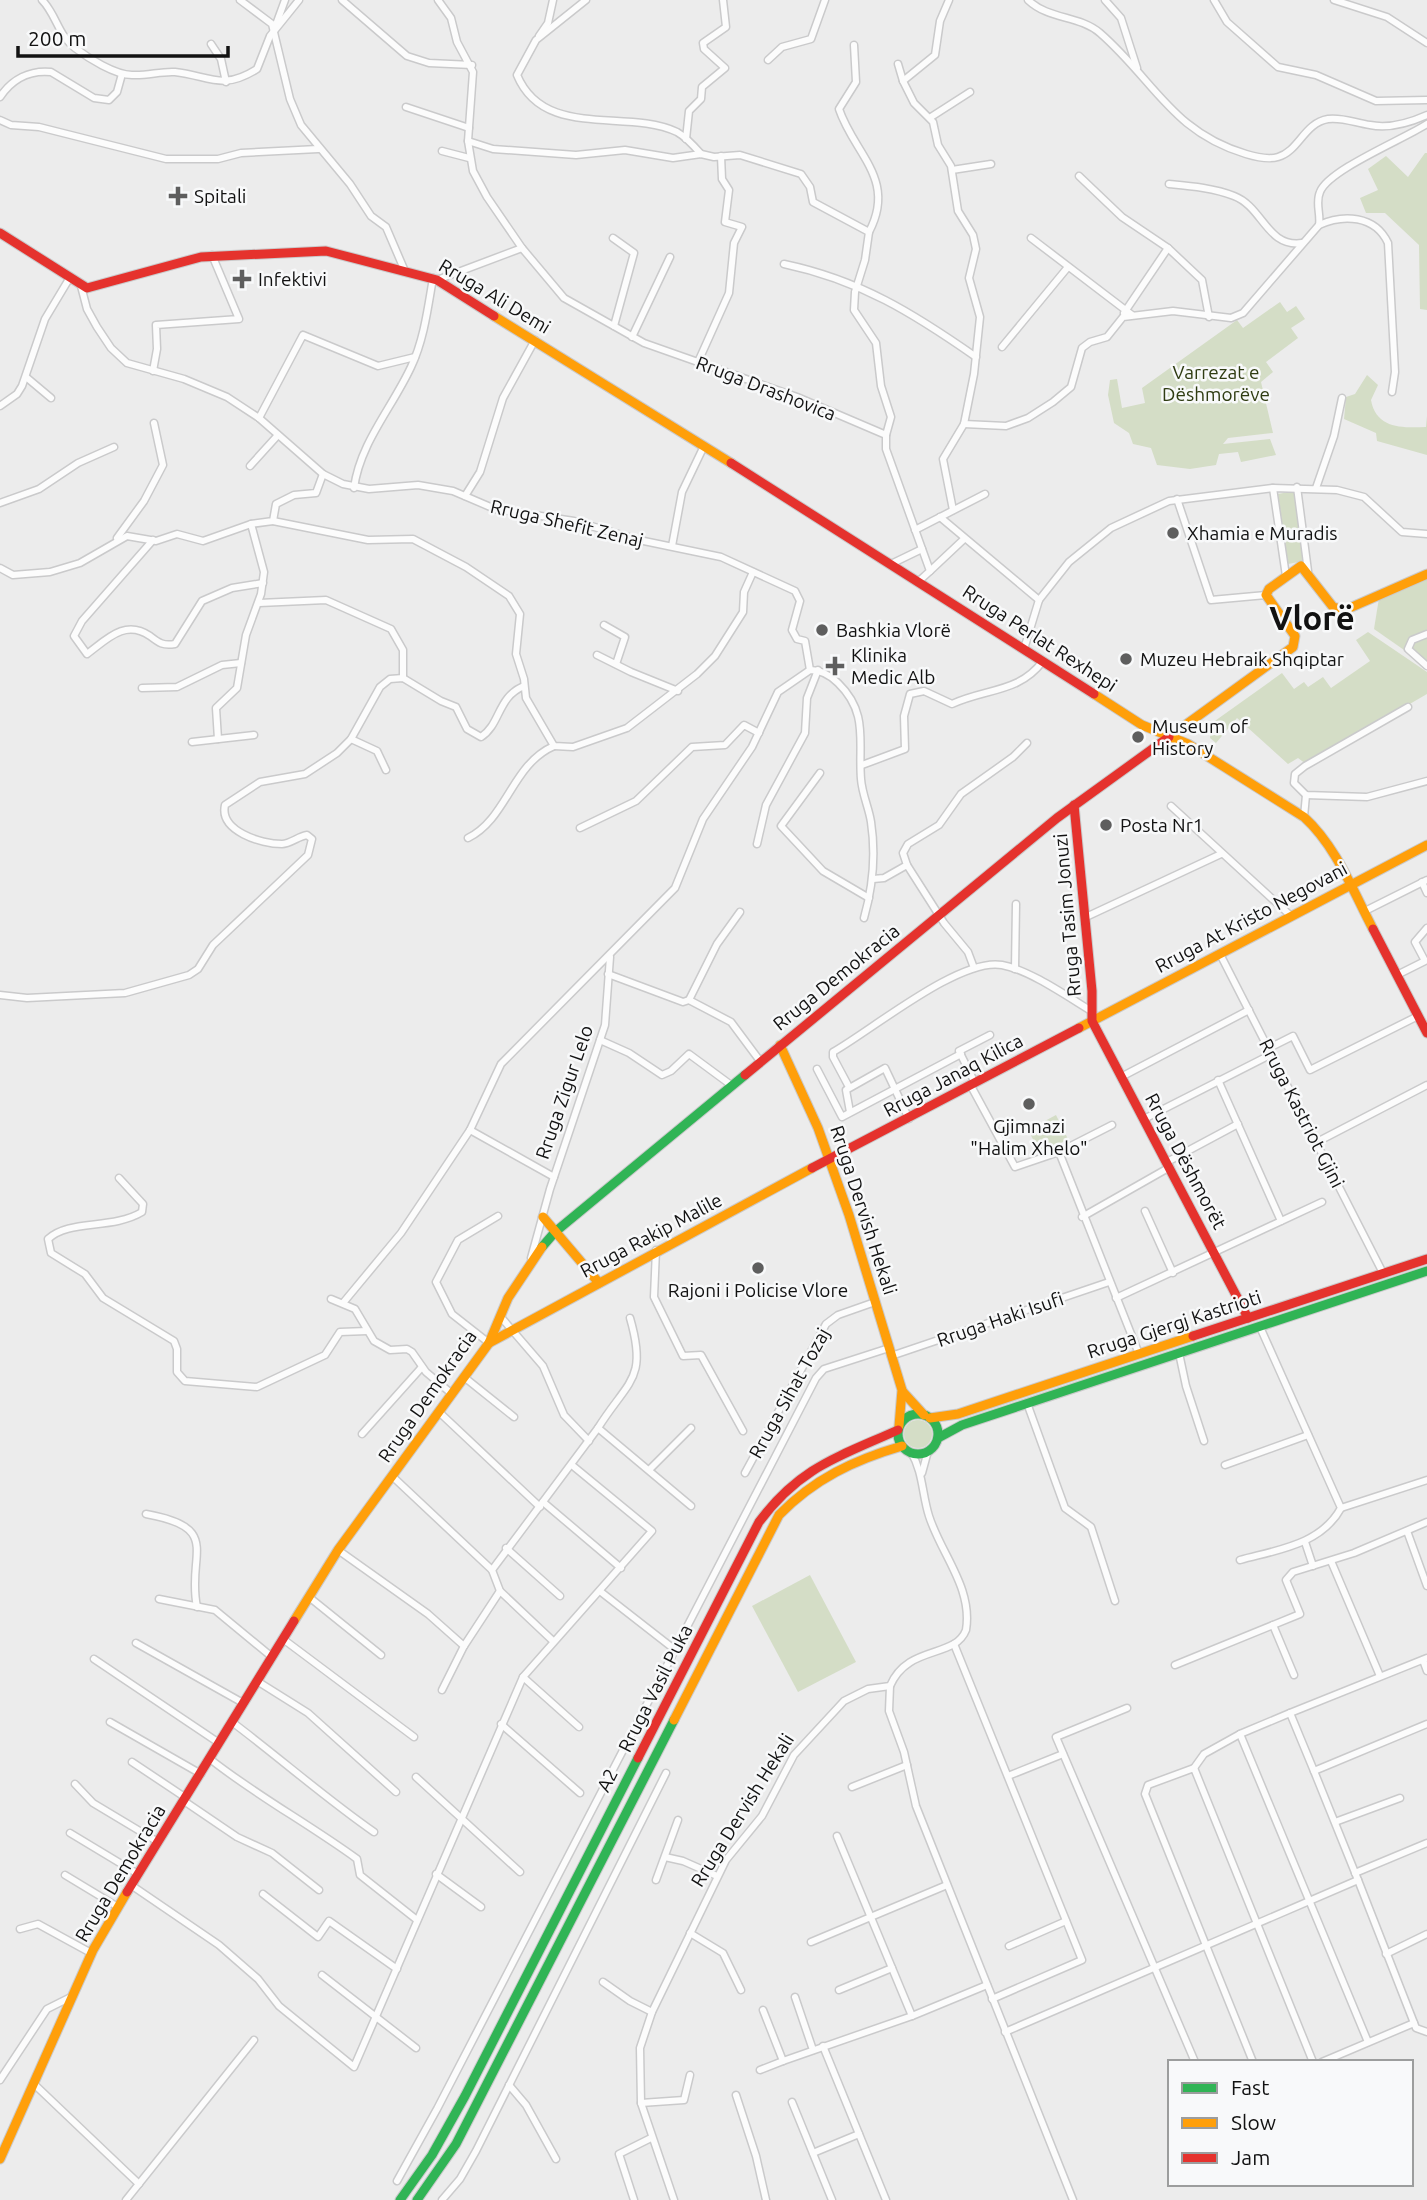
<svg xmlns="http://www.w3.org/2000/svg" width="1427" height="2200" viewBox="0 0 1427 2200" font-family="Ubuntu,sans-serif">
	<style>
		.green { fill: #d4ddc6 }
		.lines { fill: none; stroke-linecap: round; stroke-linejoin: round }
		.street-casing { stroke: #cacacb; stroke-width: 9 }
		.fast-casing { stroke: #cacacb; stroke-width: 11 }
		.slow-casing { stroke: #cacacb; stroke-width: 11 }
		.jam-casing { stroke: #cacacb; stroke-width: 11 }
		.street { stroke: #fcfcfc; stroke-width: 6 }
		.fast { stroke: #30b455; stroke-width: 9 }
		.slow { stroke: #ff9f0a; stroke-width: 9 }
		.jam { stroke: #e5322d; stroke-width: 9 }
		.poi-dot { fill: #5e5e5e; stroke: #f8f9fa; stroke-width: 2.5 }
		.labels { text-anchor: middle; stroke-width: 5; stroke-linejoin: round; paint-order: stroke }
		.poi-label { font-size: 19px; fill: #121212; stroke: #f8f9fa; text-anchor: start }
		.street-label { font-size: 19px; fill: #121212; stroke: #f8f9fa }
		.park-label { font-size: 19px; fill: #2f3c12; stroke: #f8f9fa }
		.town-label { font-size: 33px; font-weight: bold; fill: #121212; stroke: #f8f9fa }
	</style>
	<rect width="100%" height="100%" fill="#ececec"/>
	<!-- green -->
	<g class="green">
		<polygon points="1425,153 1427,153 1427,310 1420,309 1419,245 1385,213 1366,213 1360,198 1378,190 1368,169 1386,156 1408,177"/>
		<polygon points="1280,302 1287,312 1296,306 1305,319 1291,328 1298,338 1266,362 1273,372 1261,382 1273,433 1228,438 1223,444 1270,439 1276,455 1241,462 1238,452 1219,454 1216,465 1190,469 1157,465 1151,448 1133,444 1129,433 1114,423 1108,395 1110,380 1117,379 1122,408 1145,403 1142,388 1237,320 1243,328"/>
		<path d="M1367,375l11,10 -7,15c5,29 32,28 55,27l1,-11v39l-50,-14 -1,-8 -32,-14 2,-22 9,-3z"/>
		<polygon points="1294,491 1304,561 1288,564 1278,494"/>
		<polygon points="1427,578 1427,666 1374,629 1379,598"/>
		<polygon points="1368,632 1427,672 1427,694 1306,764 1298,758 1288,764 1237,718 1216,743 1210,738 1212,723 1282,673 1294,689 1304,682 1308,687 1323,677 1331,688 1370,661 1356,640"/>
		<polygon points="1056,1115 1068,1139 1041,1154 1028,1130"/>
		<circle cx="918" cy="1434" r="14"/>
		<polygon points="810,1575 856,1662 798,1692 752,1606"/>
	</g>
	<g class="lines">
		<defs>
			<g id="street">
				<path d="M42,0c14,14 16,35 33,48 13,10 40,27 57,27 15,1 29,-4 43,-3 35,4 47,19 82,-3l13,-33 29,-36"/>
				<polyline points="240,0 272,24 290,99 301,125 350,184 371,216 386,227 404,269"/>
				<polyline points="342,0 407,56 429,63 472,65"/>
				<polyline points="438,0 451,18 457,42 473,72 468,141 473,171 487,197 522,248 564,298 644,343 797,397 886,435 886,449 930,571 919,581"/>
				<path d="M586,0l-50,40 -19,35c27,65 109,33 160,57 9,5 17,14 24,22"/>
				<polyline points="949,0 940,21 935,55 903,81 914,103 933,122 938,145 951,166 958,211 973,235 976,249 969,278 980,317 974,374 964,424 943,459 953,510"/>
				<path d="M1028,0c21,20 51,15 72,33 54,47 72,99 146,121 10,3 22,6 32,3 21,-6 26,-34 50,-38 14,-2 28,4 42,6 19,4 39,-2 57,-10"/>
				<polyline points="1105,0 1121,18 1137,68"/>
				<polyline points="1214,0 1227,22 1278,67 1316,75 1376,101 1427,100"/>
				<polyline points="1334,0 1387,17 1427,43"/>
				<polyline points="274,30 285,0"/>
				<polyline points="539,36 548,23 553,0"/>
				<polyline points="211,44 221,59 226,82"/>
				<path d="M854,45l2,37 -17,27c15,45 58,70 30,123"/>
				<polyline points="768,60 782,47 811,39 825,0"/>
				<polyline points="898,64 903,81"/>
				<path d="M0,97c12,-18 30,-27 51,-25l43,26 15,2 8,-8 5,-18"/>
				<polyline points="406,107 469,128"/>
				<polyline points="931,117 970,92"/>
				<polyline points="0,120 11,125 39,127 166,159 218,159 241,153 318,149"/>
				<polyline points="686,139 689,111 701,99 702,87 725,68 704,49 703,43 726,27 723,0"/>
				<polyline points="468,141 493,149 576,155 625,150 673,158 701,154 714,157 740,155 801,174 810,187 813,202 869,232 865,260 855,292 854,310 876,343 881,386 891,417 886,435"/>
				<polyline points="442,151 469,158"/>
				<polyline points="952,170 991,164"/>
				<polyline points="1079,176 1122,217 1168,248 1202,280 1209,317"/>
				<path d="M1169,184c21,2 45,4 65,12 29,11 33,52 68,47"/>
				<path d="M1319,225c24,-11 56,-10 69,18l7,129 -3,20"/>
				<polyline points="613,238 634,253 614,326"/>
				<polyline points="1031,238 1132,315"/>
				<path d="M784,264c76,16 129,49 192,93"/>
				<polyline points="437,280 522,248"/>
				<polyline points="81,286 87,309 97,327 111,348 127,363 184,379 227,397 259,418 323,474 343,484 369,489 418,485 453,491 495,509 574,521 639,540 721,557 795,591 800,601 792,630 797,639 805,641 810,670"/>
				<polyline points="1124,313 1168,248"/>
				<polyline points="632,337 670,257"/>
				<polyline points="1002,347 1068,267"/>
				<polyline points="698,362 729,293 734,243 742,227 725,222 729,190 722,179 721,156"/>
				<polyline points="153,371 157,349 156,325 239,319 212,255"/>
				<polyline points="26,377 51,398"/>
				<polyline points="0,406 17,394 22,386 45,319 69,279"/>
				<polyline points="259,418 303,335 378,366 415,357"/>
				<path d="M964,424l42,2 22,-8 25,-16 18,-15 11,-39 8,-6 17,-5 16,-20 50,-6 58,7 12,-5 76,-88c2,-11 -4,-22 1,-33 8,-22 84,-53 107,-68"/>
				<polyline points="250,466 278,435"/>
				<polyline points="1297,487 1308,571"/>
				<path d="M354,488c6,-45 38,-80 57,-121 13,-27 17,-60 22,-89"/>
				<polyline points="1273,488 1286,576"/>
				<polyline points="1316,488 1334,436 1342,398"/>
				<polyline points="465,496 480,472 503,398 535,340"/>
				<polyline points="1177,499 1211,600 1266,595"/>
				<polyline points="0,503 39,489 78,463 114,447"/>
				<polyline points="940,517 1039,600"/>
				<polyline points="273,521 368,540 413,539 466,567 509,596 520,614 516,654 524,679 526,698 554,746 573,747 627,728 697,674 715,656 743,612 744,592 753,572"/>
				<polyline points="915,530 985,494"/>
				<polyline points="117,538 144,501 163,465 154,423"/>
				<path d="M153,540l-71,81 -8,15 13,18c20,-15 38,-35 63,-18 9,7 13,10 25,8l27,-43 30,-13 31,-5"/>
				<polyline points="672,546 682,492 704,446"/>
				<polyline points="891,564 922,549"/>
				<polyline points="0,568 13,575 50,572 80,563 127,536 156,541 177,534 203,541 251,524 273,521 276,504 294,495 316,493 323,474"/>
				<polyline points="930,571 963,540"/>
				<polyline points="259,603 326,600 391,629 403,650 403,678"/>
				<polyline points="604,625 625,637 616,664"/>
				<polyline points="1427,634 1412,640 1408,649 1427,666"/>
				<polyline points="1024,649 1039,600 1069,562 1111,528 1169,501 1273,488 1337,490 1364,497 1402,532 1427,534"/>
				<polyline points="597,655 631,672 678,691"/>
				<polyline points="142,688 177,687 222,665 241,663"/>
				<polyline points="1408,707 1305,766 1295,774 1294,783 1306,795 1367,797 1427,781"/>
				<polyline points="218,739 216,708 237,688 246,635 261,594 264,572 251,524"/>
				<polyline points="351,739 377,751 386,770"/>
				<polyline points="192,742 254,735"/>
				<path d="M862,765l43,-16 -1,-33 6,-22 14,-3 28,13c35,-16 67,-11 91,-43"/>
				<polyline points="820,773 781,826 823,871 869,898"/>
				<polyline points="1171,806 1291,916"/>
				<polyline points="1304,817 1306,795"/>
				<polyline points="580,828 636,801 692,747 725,745 744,725 759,733"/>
				<path d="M468,838c39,-19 44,-74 86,-92"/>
				<polyline points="757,844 766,805 805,733 807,698 818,670"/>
				<polyline points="907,865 944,923 968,952 974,968"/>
				<polyline points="873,879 884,878 907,865 903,853 908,844 939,825 961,794 1013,757 1027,743"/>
				<polyline points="1422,882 1427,893"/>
				<polyline points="1365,911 1427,880"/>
				<polyline points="1086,917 1221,854"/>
				<polyline points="1220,954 1383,1273"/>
				<polyline points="1015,969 1016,904"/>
				<polyline points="608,974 683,1002 689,1000 731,1022 760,1061"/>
				<polyline points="1397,975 1425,961 1415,942 1427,928"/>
				<path d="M0,995l27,3 98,-5 64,-18 9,-6 15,-24 95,-90 4,-16 -5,-4c-8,1 -17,9 -25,9 -21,0 -63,-13 -57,-39l35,-23 45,-8 32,-21 14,-14 29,-52 10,-8 13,-1 38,23 15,6 11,22 14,8c20,-13 16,-40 43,-51"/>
				<polyline points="689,1000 717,944 740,912"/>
				<polyline points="600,1040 629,1053 662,1075 671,1071 689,1054 731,1085"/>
				<polyline points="1269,1048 1293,1036 1310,1070 1418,1016"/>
				<polyline points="817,1069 842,1117 961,1054"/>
				<polyline points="1121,1077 1249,1010"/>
				<polyline points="1218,1080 1281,1221"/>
				<polyline points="975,1083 959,1051 990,1035"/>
				<polyline points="971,1086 1015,1167 1059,1152 1112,1125"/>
				<path d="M849,1087l-16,-30v-5c39,-22 127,-95 169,-87 28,5 66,32 91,47"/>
				<polyline points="850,1112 846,1090 885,1068 909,1119"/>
				<polyline points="1144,1119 1272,1054"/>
				<polyline points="470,1130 554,1177"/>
				<polyline points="1317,1142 1427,1085"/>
				<polyline points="1059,1152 1139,1354"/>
				<polyline points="1167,1162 1238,1124"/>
				<path d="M119,1178l24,26 -1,8c-30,18 -73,7 -94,27l3,14 34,21 18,24 71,43 3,8v23l8,9 72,6 68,-32 15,-23 27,-1"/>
				<polyline points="1145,1211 1173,1273"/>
				<polyline points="1082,1217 1170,1167"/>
				<polyline points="656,1250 654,1297 683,1356 701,1355 743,1431"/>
				<polyline points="531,1258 550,1189 605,1025 610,957"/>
				<polyline points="1116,1298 1322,1202"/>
				<polyline points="331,1299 355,1309 374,1341 390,1350 407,1349 412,1352 426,1372 452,1394"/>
				<path d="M343,1303l58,-70 69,-103 31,-66 174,-176 28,-69 49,-72 26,-55 32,-22c12,0 20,5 28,13 31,30 20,59 23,96 1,15 8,29 10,43 5,33 2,64 -7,96"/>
				<polyline points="500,1316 543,1366 564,1415 589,1441"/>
				<polyline points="489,1343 452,1314 436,1282 458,1240 498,1216"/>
				<polyline points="1179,1353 1186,1386 1204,1441"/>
				<polyline points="891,1356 1109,1282"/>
				<polyline points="464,1377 514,1417"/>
				<polyline points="1027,1403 1065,1508 1091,1527 1115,1601"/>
				<polyline points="439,1412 540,1507"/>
				<path d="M598,1428c30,-48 50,-48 32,-110"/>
				<polyline points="362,1434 422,1367"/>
				<polyline points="1225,1465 1308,1435"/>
				<polyline points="650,1469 691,1428"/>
				<polyline points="745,1473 826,1324 838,1315 875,1302"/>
				<polyline points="922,1473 928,1451"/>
				<polyline points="392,1476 492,1570"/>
				<polyline points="543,1502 621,1568"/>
				<polyline points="1341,1508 1427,1480"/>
				<path d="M146,1514c78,14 40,40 51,93"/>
				<polyline points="1407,1531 1427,1586"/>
				<polyline points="1305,1542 1313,1566"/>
				<polyline points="506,1548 560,1596"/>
				<polyline points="338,1550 428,1614 464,1646"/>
				<path d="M1240,1560c36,-10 81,-15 101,-52l-81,-181"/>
				<polyline points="1331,1561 1380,1676"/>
				<polyline points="601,1592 674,1649"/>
				<polyline points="309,1597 381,1655"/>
				<polyline points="159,1599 215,1610 272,1657"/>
				<polyline points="1273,1625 1294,1675"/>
				<polyline points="283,1639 414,1737"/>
				<polyline points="553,1641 500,1591 492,1570 598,1428 691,1506"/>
				<polyline points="136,1643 243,1703"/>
				<polyline points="954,1644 1082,1960 992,1999"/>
				<polyline points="94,1659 219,1743"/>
				<polyline points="1423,1660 1427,1671"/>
				<polyline points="1175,1665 1300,1614 1286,1580 1293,1572 1354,1553 1427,1522"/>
				<polyline points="523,1677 579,1727"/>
				<polyline points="257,1681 308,1713 396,1792"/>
				<polyline points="890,1686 889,1711 904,1752 916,1806 1073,2200"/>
				<polyline points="442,1690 464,1646 500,1591"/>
				<polyline points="1127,1708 1056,1737 1195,2062"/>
				<polyline points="1290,1713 1427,1658"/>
				<polyline points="110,1722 201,1774"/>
				<path d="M232,1722c48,36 93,76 142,110"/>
				<polyline points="501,1724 580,1793"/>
				<path d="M210,1759c47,37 99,65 147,100l3,16 57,45"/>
				<polyline points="132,1762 186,1798"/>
				<polyline points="1194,1768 1204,1754 1240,1734"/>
				<polyline points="1314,1771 1290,1713 1240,1734 1368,2042"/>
				<polyline points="1008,1776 1063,1754"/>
				<polyline points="416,1777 520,1872"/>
				<polyline points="75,1784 93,1803 158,1842"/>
				<polyline points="852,1787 907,1765"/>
				<polyline points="184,1801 237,1837 272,1853 319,1890"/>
				<polyline points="1335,1822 1400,1798"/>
				<polyline points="70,1833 138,1874"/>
				<polyline points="837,1836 912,2016"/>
				<polyline points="665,1857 683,1861 717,1876"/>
				<polyline points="1355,1873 1427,1843"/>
				<polyline points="436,1874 481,1907"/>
				<polyline points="65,1875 118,1907"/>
				<polyline points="656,1880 678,1820"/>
				<polyline points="131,1885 219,1945 258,1979 279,2006 354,2067 523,1677 652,1531 573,1466"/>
				<polyline points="263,1894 318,1937 329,1921 397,1969"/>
				<polyline points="20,1929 38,1924 91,1953"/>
				<polyline points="690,1933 723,1953 741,1990"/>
				<polyline points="811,1942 947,1885"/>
				<polyline points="1009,1946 1066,1921"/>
				<polyline points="1386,1954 1427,1934"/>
				<polyline points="322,1975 416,2048"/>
				<polyline points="603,1982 630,2001 652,2012"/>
				<polyline points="839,1990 892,1968"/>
				<polyline points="795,1997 813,2050"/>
				<polyline points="1414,2023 1416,2028 1427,2032"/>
				<polyline points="1005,2032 1358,1880 1314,1771 1427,1724"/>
				<polyline points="823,2046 886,2200"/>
				<polyline points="783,2061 912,2016 987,1985"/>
				<polyline points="1253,2062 1145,1794 1148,1785 1194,1768 1313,2062"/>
				<polyline points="1322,2062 1414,2023 1358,1880"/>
				<polyline points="760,2070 783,2061 763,2010"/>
				<polyline points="0,2080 47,2009 71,1997"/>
				<polyline points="34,2084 139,2184"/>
				<polyline points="509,2085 526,2105 556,2159"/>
				<polyline points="736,2095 756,2156 766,2200"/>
				<polyline points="792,2102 832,2200"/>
				<polyline points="641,2103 684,2100 690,2075"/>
				<polyline points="813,2153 859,2134"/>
				<polyline points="397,2181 437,2109 816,1378 824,1369 889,1348"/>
				<polyline points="126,2200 254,2040"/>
				<polyline points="442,2200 460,2179 476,2151 666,1773"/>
				<polyline points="634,2200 619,2154 651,2138"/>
				<path d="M674,2200l-33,-97 -1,-55 12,-36 74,-152 36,-44 32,-61 50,-54 24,-12 22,-3c18,-42 65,-27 76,-56 7,-42 -25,-76 -37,-114 -7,-22 -6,-44 -18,-64"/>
			</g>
			<g id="fast">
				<polyline points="542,1247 555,1232 745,1075"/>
				<circle cx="918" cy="1434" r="20"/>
				<polyline points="938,1438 962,1425 1427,1271"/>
				<polyline points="400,2200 432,2155 465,2096 638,1758"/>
				<polyline points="417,2200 456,2144 674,1720"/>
			</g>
			<g id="slow">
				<polyline points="494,316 731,463"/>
				<path d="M1094,694l48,31 46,19 116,73c32,29 49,74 69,112"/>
				<polyline points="1169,737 1293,647 1295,636 1266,595 1269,589 1301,566 1333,607 1345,610 1427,574"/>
				<polyline points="1079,1028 1427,845"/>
				<polyline points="780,1045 818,1128 849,1215 902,1390 899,1426"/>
				<polyline points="543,1217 599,1283"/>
				<polyline points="489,1343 812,1168"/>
				<polyline points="903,1392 924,1415"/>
				<polyline points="930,1418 958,1414 1193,1336"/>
				<polyline points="294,1621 338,1550 489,1343 508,1298 542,1247"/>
				<path d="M674,1720l105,-205c35,-36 75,-55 123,-69"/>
				<polyline points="0,2159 93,1950 127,1892"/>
			</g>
			<g id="jam">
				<polyline points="0,233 87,288 201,257 326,251 437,280 494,316"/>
				<polyline points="731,463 1094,694"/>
				<polyline points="1074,805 1092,991 1092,1021 1248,1318"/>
				<polyline points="1373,929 1427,1033"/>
				<polyline points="745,1075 1057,818 1169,737"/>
				<polyline points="812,1168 1079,1028"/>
				<polyline points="1193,1336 1427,1259"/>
				<path d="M638,1758l121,-236c41,-55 79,-65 139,-92"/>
				<polyline points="127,1892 294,1621"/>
			</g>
		</defs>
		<!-- street casing -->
		<use href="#street" class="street-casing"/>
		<!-- fast casing -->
		<use href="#fast" class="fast-casing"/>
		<!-- slow casing -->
		<use href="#slow" class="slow-casing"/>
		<!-- jam casing -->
		<use href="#jam" class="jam-casing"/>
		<!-- street -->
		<use href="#street" class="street"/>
		<!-- fast -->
		<use href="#fast" class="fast"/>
		<!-- slow -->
		<use href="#slow" class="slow"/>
		<!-- jam -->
		<use href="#jam" class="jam"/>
	</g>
	<!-- markers -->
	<g class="poi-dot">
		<path d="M174.5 185.5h7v7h7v7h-7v7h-7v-7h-7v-7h7z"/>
		<path d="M238.5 268.5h7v7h7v7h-7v7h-7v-7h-7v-7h7z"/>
		<circle cx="1173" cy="533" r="7"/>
		<circle cx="822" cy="630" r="7"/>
		<circle cx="1126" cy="659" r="7"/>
		<path d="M831.5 655.5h7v7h7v7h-7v7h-7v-7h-7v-7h7z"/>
		<circle cx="1138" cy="737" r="7"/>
		<circle cx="1106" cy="825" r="7"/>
		<circle cx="1029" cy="1104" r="7"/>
		<circle cx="758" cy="1268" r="7"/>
	</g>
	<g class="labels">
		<!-- poi labels -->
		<g class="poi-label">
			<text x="194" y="203">Spitali</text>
			<text x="258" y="286">Infektivi</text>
			<text x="1187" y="540">Xhamia e Muradis</text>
			<text x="836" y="637">Bashkia Vlorë</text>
			<text x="851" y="662">Klinika<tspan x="851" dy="22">Medic Alb</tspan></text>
			<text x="1140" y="666">Muzeu Hebraik Shqiptar</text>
			<text x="1152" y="733">Museum of<tspan x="1152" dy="22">History</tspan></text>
			<text x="1120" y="832">Posta Nr1</text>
			<text x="1029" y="1133" text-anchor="middle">Gjimnazi<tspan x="1029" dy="22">"Halim Xhelo"</tspan></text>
			<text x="758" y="1297" text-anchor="middle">Rajoni i Policise Vlore</text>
		</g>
		<!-- street labels -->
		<g class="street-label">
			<text transform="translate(495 296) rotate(31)" y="7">Rruga Ali Demi</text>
			<text transform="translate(766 388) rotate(21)" y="7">Rruga Drashovica</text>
			<text transform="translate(567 523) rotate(13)" y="7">Rruga Shefit Zenaj</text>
			<text transform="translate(1040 638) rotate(33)" y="7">Rruga Perlat Rexhepi</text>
			<text transform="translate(1067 915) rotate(-95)" y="7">Rruga Tasim Jonuzi</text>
			<text transform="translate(1251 917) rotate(-28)" y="7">Rruga At Kristo Negovani</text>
			<text transform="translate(836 977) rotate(-39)" y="7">Rruga Demokracia</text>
			<text transform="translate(953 1075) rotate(-28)" y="7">Rruga Janaq Kilica</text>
			<text transform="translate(564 1092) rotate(-71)" y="7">Rruga Zigur Lelo</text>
			<text transform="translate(1302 1113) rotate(63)" y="7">Rruga Kastriot Gjini</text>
			<text transform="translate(1186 1161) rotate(62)" y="7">Rruga Dëshmorët</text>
			<text transform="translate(864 1210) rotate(72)" y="7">Rruga Dervish Hekali</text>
			<text transform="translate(651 1235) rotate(-28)" y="7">Rruga Rakip Malile</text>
			<text transform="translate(1000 1319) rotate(-19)" y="7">Rruga Haki Isufi</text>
			<text transform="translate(1174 1324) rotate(-18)" y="7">Rruga Gjergj Kastrioti</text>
			<text transform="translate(789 1393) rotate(-61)" y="7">Rruga Sihat Tozaj</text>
			<text transform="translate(427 1396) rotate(-55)" y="7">Rruga Demokracia</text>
			<text transform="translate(655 1688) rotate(-63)" y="7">Rruga Vasil Puka</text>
			<text transform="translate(607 1780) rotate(-63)" y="7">A2</text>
			<text transform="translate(742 1810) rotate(-58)" y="7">Rruga Dervish Hekali</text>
			<text transform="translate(120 1873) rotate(-59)" y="7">Rruga Demokracia</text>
		</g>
		<!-- park labels -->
		<g class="park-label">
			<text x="1216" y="379">Varrezat e<tspan x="1216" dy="22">Dëshmorëve</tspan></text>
		</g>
		<!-- town labels -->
		<g class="town-label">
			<text x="1312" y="630">Vlorë</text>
		</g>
	</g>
	<!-- legend -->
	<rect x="1168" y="2060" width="245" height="126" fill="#f8f9fa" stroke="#9c9d9d" stroke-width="2"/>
	<rect x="1182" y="2083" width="35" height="10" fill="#30b455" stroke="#9c9d9d" stroke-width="2"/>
	<text x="1231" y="2095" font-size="21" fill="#121212">Fast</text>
	<rect x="1182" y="2118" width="35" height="10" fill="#ff9f0a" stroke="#9c9d9d" stroke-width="2"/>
	<text x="1231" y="2130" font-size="21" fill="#121212">Slow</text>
	<rect x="1182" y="2153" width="35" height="10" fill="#e5322d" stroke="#9c9d9d" stroke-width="2"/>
	<text x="1231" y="2165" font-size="21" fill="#121212">Jam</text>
	<!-- scale -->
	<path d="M18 46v10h210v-10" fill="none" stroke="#121212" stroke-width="3.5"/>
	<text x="28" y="46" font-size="21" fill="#121212" stroke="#f8f9fa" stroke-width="5" paint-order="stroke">200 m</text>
</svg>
